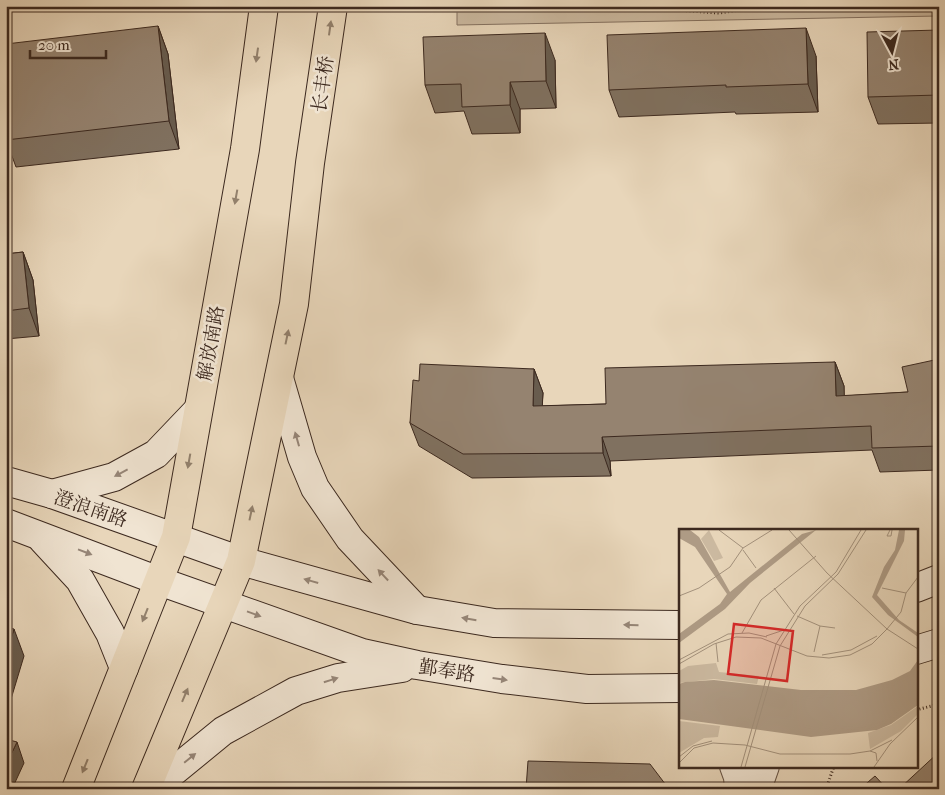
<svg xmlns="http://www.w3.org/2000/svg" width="945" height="795" viewBox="0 0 945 795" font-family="'IM FELL French Canon','Noto Serif SC',serif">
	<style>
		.green { fill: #cbb9a0; stroke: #847160 }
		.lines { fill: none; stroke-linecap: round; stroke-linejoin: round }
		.tertiary-casing { stroke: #675446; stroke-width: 30 }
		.secondary-casing { stroke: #3c291f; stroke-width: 30 }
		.primary-casing { stroke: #3c291f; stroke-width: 30 }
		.path { stroke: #3c291f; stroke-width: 3; stroke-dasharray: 1 2.5; stroke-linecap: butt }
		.tertiary { stroke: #f0e4d2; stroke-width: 28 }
		.secondary { stroke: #f0e4d2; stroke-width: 28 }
		.primary { stroke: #e8d6ba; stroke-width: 28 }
		.wall { fill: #807160; stroke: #3c291f }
		.shaded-wall { fill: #685c4e; stroke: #3c291f }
		.building { fill: #958370; stroke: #3c291f }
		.oneway { fill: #92806c }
		.oneway2 { fill: #968678 }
		.labels { text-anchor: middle; stroke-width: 5; stroke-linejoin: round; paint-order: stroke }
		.street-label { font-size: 19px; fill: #3c291f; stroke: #f0e4d2 }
		.inset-river { fill: none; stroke: #ae9b85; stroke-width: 2.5 }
		.inset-road { fill: none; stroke: #a3917c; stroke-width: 1 }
		.view { fill: #d62828; fill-opacity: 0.15; stroke: #d62828; stroke-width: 2.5 }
		.inset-edge { fill: none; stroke: #3c291f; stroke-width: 2.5 }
	</style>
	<rect width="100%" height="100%" fill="#e8d6ba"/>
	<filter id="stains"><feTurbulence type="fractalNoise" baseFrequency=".004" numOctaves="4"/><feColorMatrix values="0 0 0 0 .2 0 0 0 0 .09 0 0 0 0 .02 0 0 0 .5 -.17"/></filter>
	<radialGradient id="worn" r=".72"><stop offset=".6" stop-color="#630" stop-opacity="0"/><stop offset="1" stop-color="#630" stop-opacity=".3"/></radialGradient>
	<!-- green -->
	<polygon class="green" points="457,6 939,6 939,16 457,25"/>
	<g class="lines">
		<defs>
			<g id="tertiary">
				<polyline points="734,766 738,777 739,789"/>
				<polyline points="757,789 765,766"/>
			</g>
			<g id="secondary">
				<polyline points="279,378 302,457 315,488 350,539 417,610"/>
				<polyline points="6,481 52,494 241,561 417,610 494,623 680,625"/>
				<polyline points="52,494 114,477 156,454 198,410"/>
				<polyline points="6,523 159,581 362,653 417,665 502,679 587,689 680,688"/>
				<polyline points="43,540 80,580 110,633 124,668"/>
				<polyline points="916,588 939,579"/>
				<polyline points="916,650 939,643"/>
				<polyline points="152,789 223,731 296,691 338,678 402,668"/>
			</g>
			<g id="primary">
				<polyline points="76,789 176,537 245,149 264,6"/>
				<polyline points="146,789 241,561 294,304 310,163 333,6"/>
			</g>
		</defs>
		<!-- tertiary casing -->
		<use href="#tertiary" class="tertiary-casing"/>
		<!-- secondary casing -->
		<use href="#secondary" class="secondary-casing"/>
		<!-- primary casing -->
		<use href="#primary" class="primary-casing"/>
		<!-- path -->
		<g class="path">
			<polyline points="641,6 649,8 719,13 768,6"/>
			<polyline points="916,710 939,704"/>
			<polyline points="826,789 834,766"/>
		</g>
		<!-- tertiary -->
		<use href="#tertiary" class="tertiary"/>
		<!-- secondary -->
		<use href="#secondary" class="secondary"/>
		<!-- primary -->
		<use href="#primary" class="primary"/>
	</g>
	<!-- wall -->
	<g class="wall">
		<polygon points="158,26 168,54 179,149 16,167 6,140"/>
		<polygon points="939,30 939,123 878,124 868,97"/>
		<polygon points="816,56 818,112 736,114 735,112 619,117 609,90"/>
		<polygon points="555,60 556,108 520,109 520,133 472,134 464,111 435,113 425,85"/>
		<polygon points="23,252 33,280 39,336 6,339 6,254"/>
		<polygon points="939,359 939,470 880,472 872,450 610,461 611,476 472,478 419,446 410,423 419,381 534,369 543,393 542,406 606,404 835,362 844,386 844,396 908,392"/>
	</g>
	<!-- shaded-wall -->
	<g class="shaded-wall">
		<polygon points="158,26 168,54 179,149 169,121"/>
		<polygon points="806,28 816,56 818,112 808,84"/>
		<polygon points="545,33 555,60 556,108 546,81"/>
		<polygon points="510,82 520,109 520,133 510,105"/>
		<polygon points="23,252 33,280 39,336 29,308"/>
		<polygon points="835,362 844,386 845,420 836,396"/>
		<polygon points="534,369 543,393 541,430 533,406"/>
		<polygon points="602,437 610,461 611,476 603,453"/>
		<polygon points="14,629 24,656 8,709 6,704 6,655"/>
		<polygon points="17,742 24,763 12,789 6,789 6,765"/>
	</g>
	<!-- building -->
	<g class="building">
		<polygon points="158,26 169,121 6,140 6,44"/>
		<polygon points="806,28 808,84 726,87 726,85 609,90 607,35"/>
		<polygon points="939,30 939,95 868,97 867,32"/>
		<polygon points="545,33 546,81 510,82 510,105 462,107 461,84 425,85 423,37"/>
		<polygon points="23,252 29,308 6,311 6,254"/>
		<polygon points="939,359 939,446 872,448 871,426 602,437 603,453 463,454 410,423 413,380 419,381 420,364 534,369 533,406 606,404 605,368 835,362 836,396 908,392 902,367"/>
		<polygon points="6,627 14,629 6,655"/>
		<polygon points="6,739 17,742 6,765"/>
		<polygon points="939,752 939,789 899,789"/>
		<polygon points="528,761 650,764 669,789 526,789"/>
		<polygon points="875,776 887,789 860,789"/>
	</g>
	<!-- one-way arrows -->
	<defs><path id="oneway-solid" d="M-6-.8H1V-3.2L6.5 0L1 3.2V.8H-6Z" transform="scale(1.25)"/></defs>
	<g class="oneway">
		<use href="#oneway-solid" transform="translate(330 28) rotate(-82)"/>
		<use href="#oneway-solid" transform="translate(257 55) rotate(98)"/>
		<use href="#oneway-solid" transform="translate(236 197) rotate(100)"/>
		<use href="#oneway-solid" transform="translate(287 337) rotate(-78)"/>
		<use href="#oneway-solid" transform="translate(189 461) rotate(100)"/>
		<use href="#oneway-solid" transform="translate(251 513) rotate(-78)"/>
		<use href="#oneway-solid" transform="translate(145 615) rotate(112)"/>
		<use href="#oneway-solid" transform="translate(185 695) rotate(-67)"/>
		<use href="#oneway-solid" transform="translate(85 766) rotate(112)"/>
	</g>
	<g class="oneway2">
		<use href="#oneway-solid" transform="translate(297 439) rotate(-106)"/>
		<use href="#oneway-solid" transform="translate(121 473) rotate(152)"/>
		<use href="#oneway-solid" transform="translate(85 552) rotate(21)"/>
		<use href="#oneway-solid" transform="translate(383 575) rotate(-133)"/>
		<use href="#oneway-solid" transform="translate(311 581) rotate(-164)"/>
		<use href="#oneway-solid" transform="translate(254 614) rotate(20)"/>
		<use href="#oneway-solid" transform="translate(469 619) rotate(-170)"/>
		<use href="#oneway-solid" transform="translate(631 625) rotate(-179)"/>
		<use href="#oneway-solid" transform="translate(500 679) rotate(8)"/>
		<use href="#oneway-solid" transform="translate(331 680) rotate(-17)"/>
		<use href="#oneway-solid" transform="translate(190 758) rotate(-39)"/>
	</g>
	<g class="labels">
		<!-- street labels -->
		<g class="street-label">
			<text transform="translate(322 84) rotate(-82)" y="7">长丰桥</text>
			<text transform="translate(210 343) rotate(-80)" y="7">解放南路</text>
			<text transform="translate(91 508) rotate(19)" y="7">澄浪南路</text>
			<text transform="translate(447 670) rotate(9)" y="7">鄞奉路</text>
		</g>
	</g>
	<!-- overview -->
	<g transform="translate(679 529)">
		<rect width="239" height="239" fill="#e8d6ba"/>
		<path d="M30,1l14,28 -9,3 -13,-22zM37,134l3,9 40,4 -2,8 -43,-5 -35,4v-12l9,-5zM239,177v8l-17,17 -31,18 -2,-16 23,-8zM0,192l41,5 -2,11 -14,1 -25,15z" fill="#cbb9a0"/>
		<path d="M0,1h11l9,7 31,55 72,-58 14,-4 -66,53 -25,26 -46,34v-9l41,-30 7,-10 -32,-47 -16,-9zM220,1h6l-1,11 -27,54 22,25 19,13v4l-30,-22 -16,-18 12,-30 11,-17zM239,131v45l-27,19 -14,6 -66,7 -132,-18v-35l6,-2 29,-2 87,10h55l36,-10 18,-9z" fill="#ae9b85"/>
		<path class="inset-river" d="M239,138l-6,8 -18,9 -28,9 -63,5 -9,7 -2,12 9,8 22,6 14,-4 26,2 22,-7 33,-23"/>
		<path class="inset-road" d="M40,1l24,18M110,1l38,43 60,56 31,20M211,1l-3,6h4l1,-6M64,21l13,18M95,59l20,26M203,59l24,5M0,67l20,-8 31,-21 13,-19 29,-18M118,87l23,10 -6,26M141,97l15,2M63,104l19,-33 55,-44M87,107l18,-6M37,114l2,19M143,126l29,-5 26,-14M0,131l49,-26 21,-1 18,4M0,135l35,-20 22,-7 25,1 46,18 22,2 21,-3 22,-11 15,-15 14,-17 5,-19 12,-16M0,228l14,-11 19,-5M198,232l-1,-8 -6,-2 22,-11M0,234l15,-15 19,-5 32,2 35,9h70l20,-3M62,238l35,-123 24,-38 36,-34 25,-42M66,238l35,-121 25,-40 33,-32 28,-44M195,238l16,-23 28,-27"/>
		<path class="view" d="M55,95l59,7 -6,50 -59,-7z"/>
		<rect width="239" height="239" class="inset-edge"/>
	</g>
	<!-- margin -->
	<rect width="945" height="795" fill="none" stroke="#e8d6ba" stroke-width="25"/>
	<rect x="8" y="8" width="930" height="780" fill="none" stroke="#3c291f" stroke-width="2.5"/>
	<rect x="12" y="12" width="920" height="770" fill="none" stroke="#3c291f"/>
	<!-- north arrow -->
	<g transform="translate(892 52) rotate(173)" stroke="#f0e4d2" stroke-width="4" paint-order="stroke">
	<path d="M0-4L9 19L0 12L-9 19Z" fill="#3c291f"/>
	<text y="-8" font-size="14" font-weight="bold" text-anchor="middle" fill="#3c291f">N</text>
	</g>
	<!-- scale -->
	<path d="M30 50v8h76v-8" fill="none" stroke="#3c291f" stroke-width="2.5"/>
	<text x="38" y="50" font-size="15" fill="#3c291f" stroke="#f0e4d2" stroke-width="4" paint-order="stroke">20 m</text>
	<rect width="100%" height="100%" filter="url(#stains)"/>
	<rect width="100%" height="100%" fill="url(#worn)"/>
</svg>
